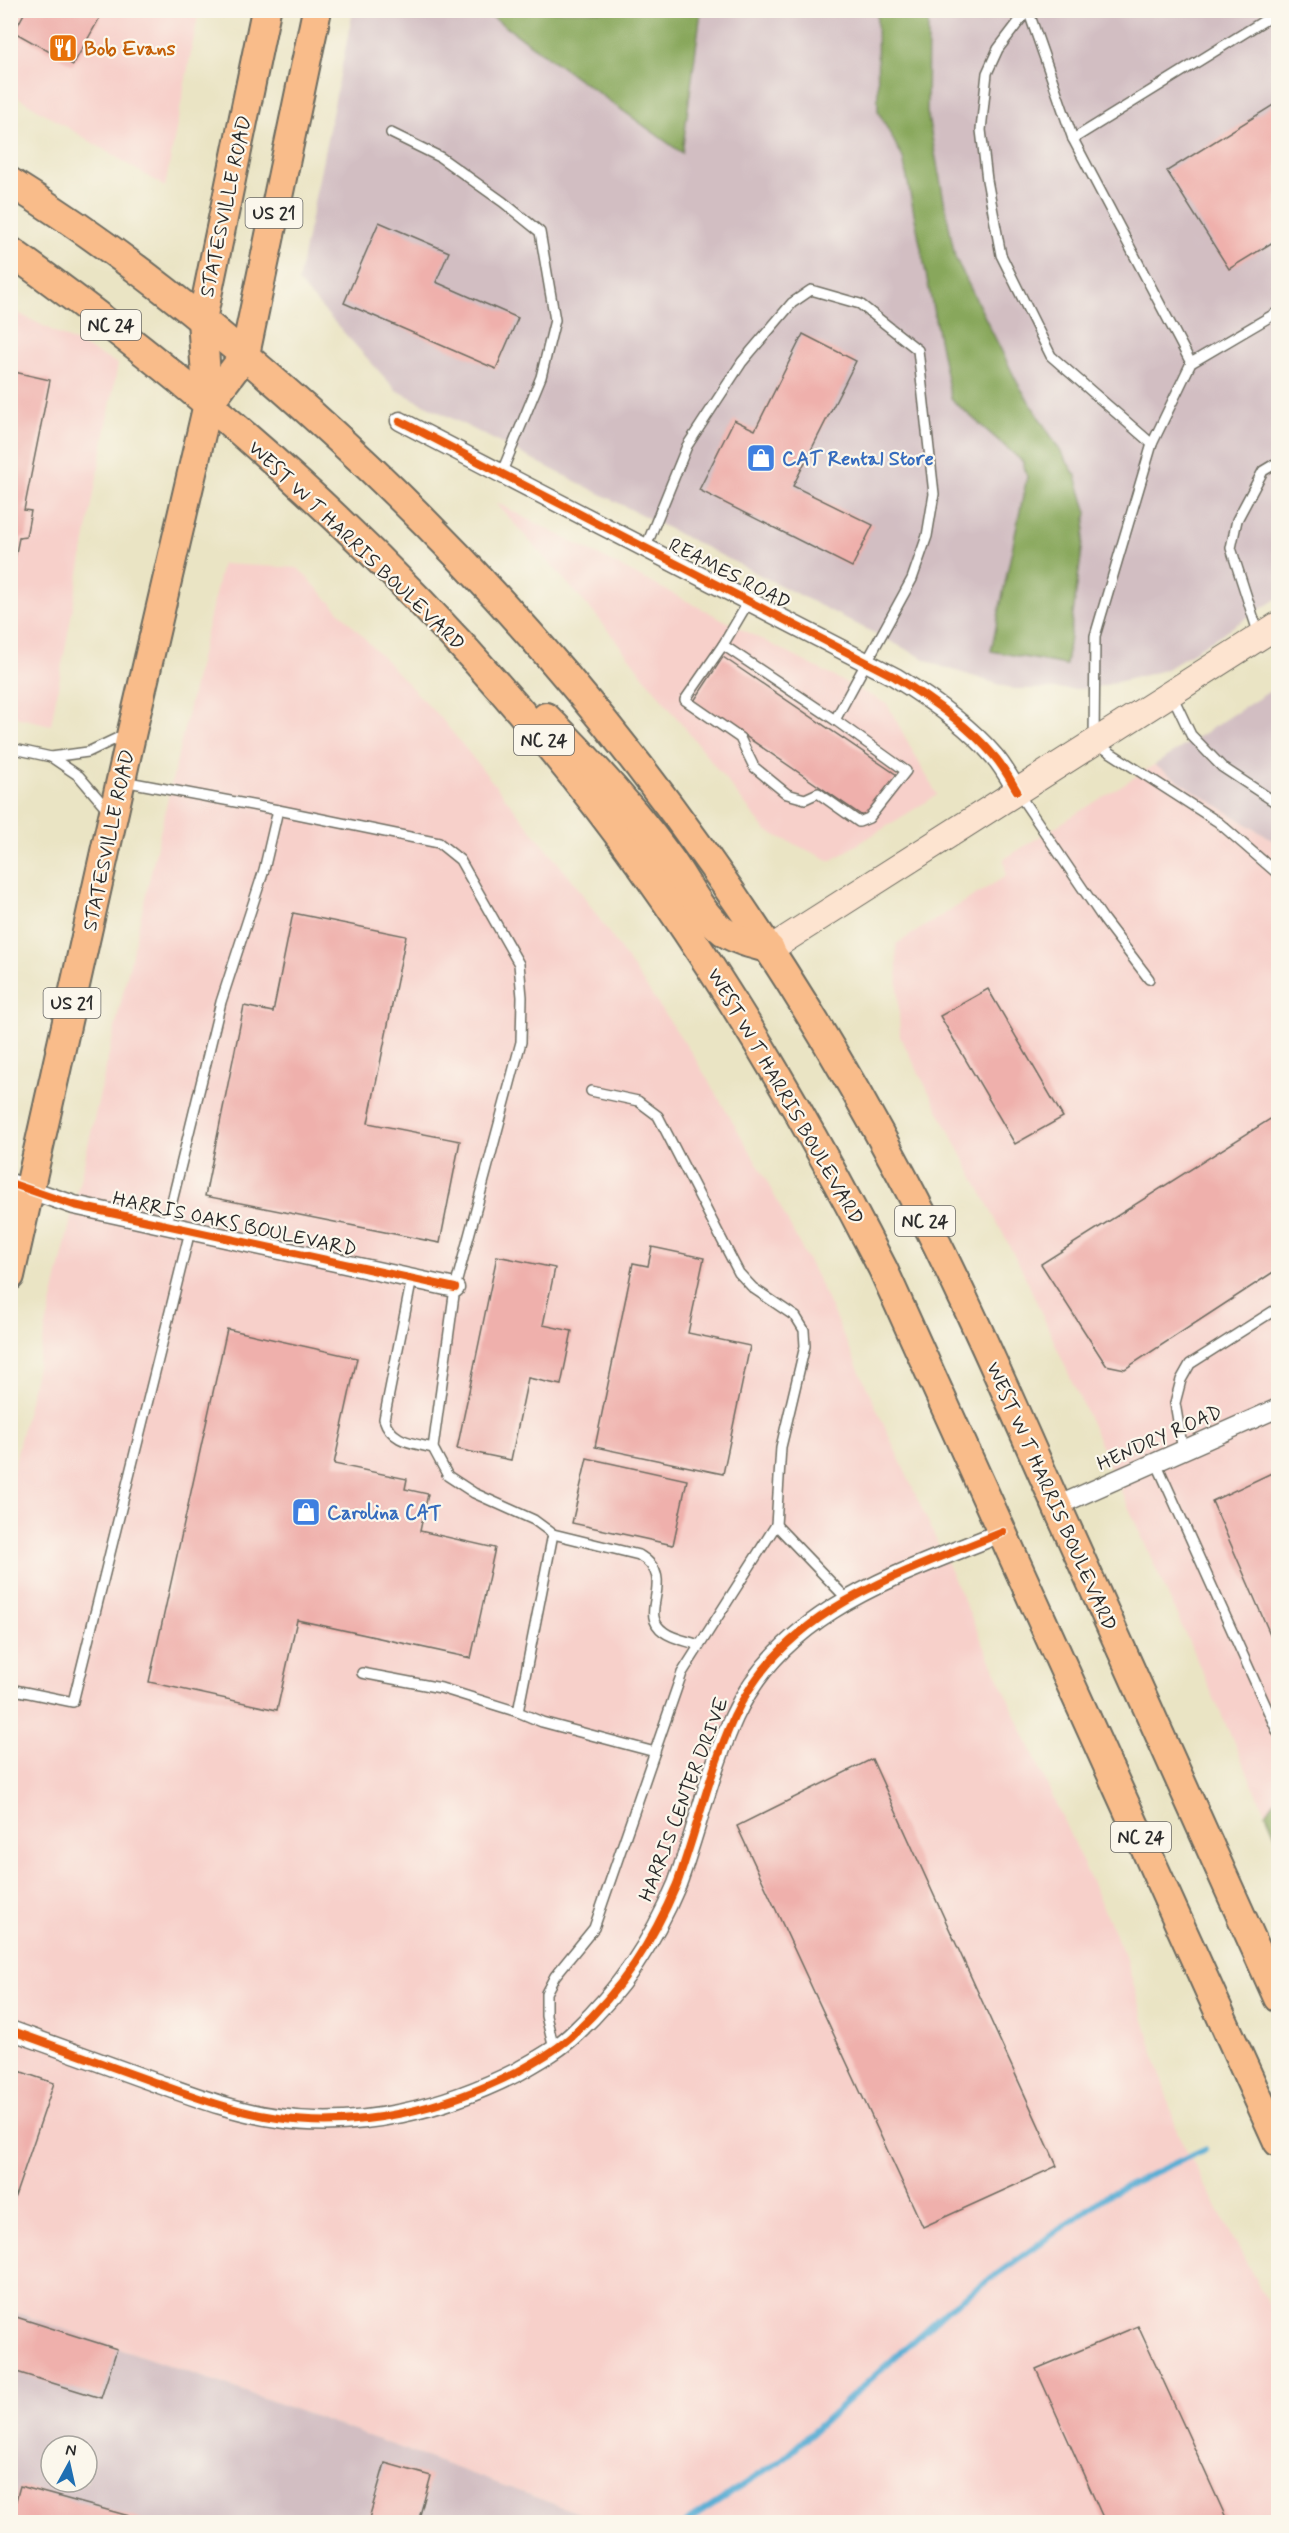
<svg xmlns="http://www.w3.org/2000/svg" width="1289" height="2533" viewBox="0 0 1289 2533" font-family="Mynerve,sans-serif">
<rect width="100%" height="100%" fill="#fbf7ec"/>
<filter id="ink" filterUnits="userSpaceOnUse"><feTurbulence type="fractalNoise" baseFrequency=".0167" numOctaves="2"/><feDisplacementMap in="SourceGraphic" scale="12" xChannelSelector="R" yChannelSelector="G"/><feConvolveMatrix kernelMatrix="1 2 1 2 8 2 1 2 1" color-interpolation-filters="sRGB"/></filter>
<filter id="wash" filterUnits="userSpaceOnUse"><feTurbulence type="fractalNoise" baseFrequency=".008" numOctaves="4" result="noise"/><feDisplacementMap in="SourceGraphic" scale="24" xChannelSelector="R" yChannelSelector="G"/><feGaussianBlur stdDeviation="1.35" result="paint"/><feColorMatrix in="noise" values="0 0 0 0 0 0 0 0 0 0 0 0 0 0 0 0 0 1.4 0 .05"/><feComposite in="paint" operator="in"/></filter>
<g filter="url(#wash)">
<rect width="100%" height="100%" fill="#eae4c4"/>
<g fill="#f7d0ca">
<polygon points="10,11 199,11 165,187 11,93"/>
<polygon points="10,309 118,364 51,725 11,716"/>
<polygon points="495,502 887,704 937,795 831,861 766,831 599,619"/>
<polygon points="222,564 298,568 444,722 576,885 693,1055 760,1168 820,1284 1125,1956 1178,2134 1278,2322 1278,2522 603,2522 269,2400 11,2311 11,1479"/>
<polygon points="1154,765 1278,844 1278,1841 1023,1272 900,1037 896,944 1006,876 1004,859"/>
</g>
<g fill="#d2bec2" fill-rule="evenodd">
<polygon points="353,11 1278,11 1278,598 1165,670 1090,689 1013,689 937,665 396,390 298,282"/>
<polygon points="1278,686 1278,844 1154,765"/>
<path d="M11,2311L269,2400L603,2522H11ZM51,2446H87V2482H51Z"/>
</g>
<g fill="#88a75b" stroke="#5a6943" stroke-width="1.5">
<polygon points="484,11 701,11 682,153"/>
<polygon points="877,11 932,11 928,22 927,112 955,257 1018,384 1076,476 1087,513 1066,665 991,651 1027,477 1023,462 951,399 903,158 878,111"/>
<polygon points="1278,1797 1278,1841 1266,1813"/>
</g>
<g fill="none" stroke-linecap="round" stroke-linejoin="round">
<polyline stroke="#58add4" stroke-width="6" points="686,2522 784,2458 948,2309 1109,2194 1205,2149"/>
</g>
<g id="blocks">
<g fill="#efb0ac">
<polygon points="26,10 104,10 73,65 14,32"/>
<polygon points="1278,102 1278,239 1229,269 1167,171"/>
<polygon points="379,222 449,252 436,282 518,318 496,369 344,303"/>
<polygon points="803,334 856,361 793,486 873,525 852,567 699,490 734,420 755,430"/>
<polygon points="10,371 50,380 24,510 31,511 26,537 19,538 14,563 10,563"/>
<polygon points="723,657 897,775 867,819 694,701"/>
<polygon points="293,913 406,936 368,1123 460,1141 440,1243 205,1196 244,1006 273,1012"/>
<polygon points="988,989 1063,1117 1015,1144 940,1016"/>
<polygon points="1278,1114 1278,1269 1125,1369 1106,1365 1041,1264"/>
<polygon points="652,1247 704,1258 688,1333 750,1346 723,1474 595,1447 633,1263 648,1266"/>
<polygon points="497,1256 555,1268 543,1325 572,1331 561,1385 528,1378 511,1460 457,1449"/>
<polygon points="227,1329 357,1358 334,1464 407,1479 405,1489 428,1494 420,1531 495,1548 471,1658 297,1620 277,1710 149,1682"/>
<polygon points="587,1458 687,1480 673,1545 572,1523"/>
<polygon points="1278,1470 1278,1649 1277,1650 1212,1501"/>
<polygon points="872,1759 1057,2166 923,2227 737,1826"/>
<polygon points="10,2068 54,2083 11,2208 10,2208"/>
<polygon points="10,2315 117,2349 101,2398 10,2370"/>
<polygon points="1138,2326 1192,2443 1228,2522 1105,2522 1036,2369"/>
<polygon points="385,2463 431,2476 418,2522 368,2522"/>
<polygon points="20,2486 151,2522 10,2522"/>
</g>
</g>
</g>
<g filter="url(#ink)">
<use href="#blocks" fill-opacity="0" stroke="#6e6c61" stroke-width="1.5"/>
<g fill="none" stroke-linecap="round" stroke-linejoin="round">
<g stroke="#6e6c61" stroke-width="12">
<g id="lane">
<polyline points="1028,10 1073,139"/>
<polyline points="1027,11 998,49 987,73 981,130 987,180 1001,255 1051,356 1152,444"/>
<polyline points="391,133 440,157 503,202 540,232 555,320 541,377 501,474"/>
<polyline points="1278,312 1191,363 1152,444 1095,636 1094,742 1218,822 1278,874"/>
<polyline points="1191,363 1073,139 1278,12"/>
<polyline points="645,549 687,446 742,362 792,303 811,290 860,304 918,350 934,494 927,536 912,579 835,720 906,771 869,818 859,822 818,793 805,799 787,794 754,767 740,738 685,700 723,645 835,720"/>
<polyline points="1259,635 1231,548 1237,520 1263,471 1278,462"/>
<polyline points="723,645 749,601"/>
<polyline points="1172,695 1191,735 1222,767 1278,804"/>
<polyline points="10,748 51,757 88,752 126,734"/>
<polyline points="51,757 79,776 108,810"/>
<polyline points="123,781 278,810 264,870 221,1002 166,1226"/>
<polyline points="1018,793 1104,920 1149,979"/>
<polyline points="278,810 439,843 460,860 519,964 522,997 521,1042 455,1288 433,1448 448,1476 474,1493 534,1520 553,1534 518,1712 441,1688 362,1673"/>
<polyline points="591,1091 638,1101 658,1116 739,1273 753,1288 796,1317 804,1330 805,1346 781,1447 776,1525"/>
<path d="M412,1278L384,1419C391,1442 413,1443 433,1448"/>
<polyline points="1183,1451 1175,1403 1181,1380 1190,1364 1278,1308"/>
<polyline points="1156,1462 1278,1733"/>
<path d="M553,1534L639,1555C680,1579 635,1612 664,1632C673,1639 688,1641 699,1645"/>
<polyline points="10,1689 73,1702 190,1231"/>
<polyline points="518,1712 542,1722 655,1752"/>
<polyline points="554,2049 546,2016 546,1993 555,1976 594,1928 682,1673 776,1525 848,1600"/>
</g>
</g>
<g stroke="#6e6c61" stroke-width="21">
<g id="street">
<path d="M400,421L895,677C929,698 967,724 994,756C1003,766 1010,779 1017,791"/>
<polyline points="10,1183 74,1205 455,1288"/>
<polyline points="1057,1506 1278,1408"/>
<path d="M10,2030C57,2047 104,2064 151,2081C193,2096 234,2112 278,2118C360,2130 445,2109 519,2071C538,2060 560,2048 575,2033C622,1989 652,1943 677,1884C697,1829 710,1770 734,1717C784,1608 901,1574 1003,1532"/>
</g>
</g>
<g stroke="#6e6c61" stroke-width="28">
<polyline id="secondary" points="770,949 1278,625"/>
</g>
<g stroke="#6e6c61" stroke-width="32">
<g id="primary">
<path d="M10,182C117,248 214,327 307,410C553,630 747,883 901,1174C960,1284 1009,1399 1060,1513C1133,1674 1205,1836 1278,1998"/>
<path d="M10,251C209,393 395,558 550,747C682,907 789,1085 883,1269L1278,2142"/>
<polyline points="208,404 245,355 317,10"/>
<path d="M546,717C590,761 632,807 669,858C686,881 700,913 723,931C737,941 753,944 770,949"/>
<polyline points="10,1276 132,731 208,404 202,320 266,10"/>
</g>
</g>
<use href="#lane" stroke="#fff" stroke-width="9"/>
<use href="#street" stroke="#fff" stroke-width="18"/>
<use href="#secondary" stroke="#fde4d0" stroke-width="26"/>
<use href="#primary" stroke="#f9bc8a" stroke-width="28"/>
<g stroke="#fbf7ec" stroke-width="11">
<g id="cycleway">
<path d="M400,421L895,677C929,698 967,724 994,756C1003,766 1010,779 1017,791"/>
<polyline points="10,1183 74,1205 455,1288"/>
<path d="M10,2030C57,2047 104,2064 151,2081C193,2096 234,2112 278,2118C360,2130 445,2109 519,2071C538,2060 560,2048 575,2033C622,1989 652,1943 677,1884C697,1829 710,1770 734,1717C784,1608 901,1574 1003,1532"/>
</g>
</g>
<use href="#cycleway" stroke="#e8590c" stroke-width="8"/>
</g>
</g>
<defs>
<g id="restaurant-square" transform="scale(1.5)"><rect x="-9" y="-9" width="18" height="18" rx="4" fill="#e8710a" stroke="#fbf7ec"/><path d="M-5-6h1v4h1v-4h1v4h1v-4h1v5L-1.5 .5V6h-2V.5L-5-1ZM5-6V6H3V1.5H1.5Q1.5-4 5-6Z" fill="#fff"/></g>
<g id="shop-square" transform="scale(1.5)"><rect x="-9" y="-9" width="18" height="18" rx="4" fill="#3f7fe0" stroke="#fbf7ec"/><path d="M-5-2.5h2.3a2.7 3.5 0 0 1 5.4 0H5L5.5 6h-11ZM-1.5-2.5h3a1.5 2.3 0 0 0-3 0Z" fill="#fff"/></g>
</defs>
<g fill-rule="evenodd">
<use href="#restaurant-square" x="63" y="48"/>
<use href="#shop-square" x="761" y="458"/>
<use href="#shop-square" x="306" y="1512"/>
</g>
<g text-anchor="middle" stroke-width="4.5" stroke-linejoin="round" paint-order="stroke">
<g fill="#fbf7ec" stroke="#696865" stroke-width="1.5">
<rect x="245.5" y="198" width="57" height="30" rx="4.5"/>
<rect x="81" y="310" width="60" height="30" rx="4.5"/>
<rect x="514" y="725" width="60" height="30" rx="4.5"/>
<rect x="43.5" y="988" width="57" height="30" rx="4.5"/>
<rect x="895" y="1206" width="60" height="30" rx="4.5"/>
<rect x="1111" y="1822" width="60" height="30" rx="4.5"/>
</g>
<g font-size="18" font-weight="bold" fill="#2b2b2b">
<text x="274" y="219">US 21</text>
<text x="111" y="331">NC 24</text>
<text x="544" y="746">NC 24</text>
<text x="72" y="1009">US 21</text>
<text x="925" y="1227">NC 24</text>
<text x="1141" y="1843">NC 24</text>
</g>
<g font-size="20" font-weight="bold" fill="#c56008" stroke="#fbf7ec" text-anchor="start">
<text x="84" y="55">Bob Evans</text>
</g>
<g font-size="20" fill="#2b2b2b" stroke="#fbf7ec">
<text transform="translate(225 206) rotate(-78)" y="7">STATESVILLE ROAD</text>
<text transform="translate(357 545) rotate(44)" y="7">WEST W T HARRIS BOULEVARD</text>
<text transform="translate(730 573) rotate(27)" y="7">REAMES ROAD</text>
<text transform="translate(108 840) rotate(-78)" y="7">STATESVILLE ROAD</text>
<text transform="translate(786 1096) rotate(60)" y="7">WEST W T HARRIS BOULEVARD</text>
<text transform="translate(235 1223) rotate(12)" y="7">HARRIS OAKS BOULEVARD</text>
<text transform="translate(1159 1437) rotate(-24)" y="7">HENDRY ROAD</text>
<text transform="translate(1052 1496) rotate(66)" y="7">WEST W T HARRIS BOULEVARD</text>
<text transform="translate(683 1799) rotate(-69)" y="7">HARRIS CENTER DRIVE</text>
</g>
<g font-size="20" font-weight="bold" fill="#366cbe" stroke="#fbf7ec" text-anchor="start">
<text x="782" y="465">CAT Rental Store</text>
<text x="327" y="1519">Carolina CAT</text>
</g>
</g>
<rect width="1289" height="2533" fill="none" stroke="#fbf7ec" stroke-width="36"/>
<g transform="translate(69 2464) rotate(8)"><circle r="28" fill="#fbf7ec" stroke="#a8a59f" stroke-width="1.5"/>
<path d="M0-4.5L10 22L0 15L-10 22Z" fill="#1f6fb2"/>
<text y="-9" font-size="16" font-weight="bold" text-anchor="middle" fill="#2b2b2b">N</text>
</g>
</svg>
